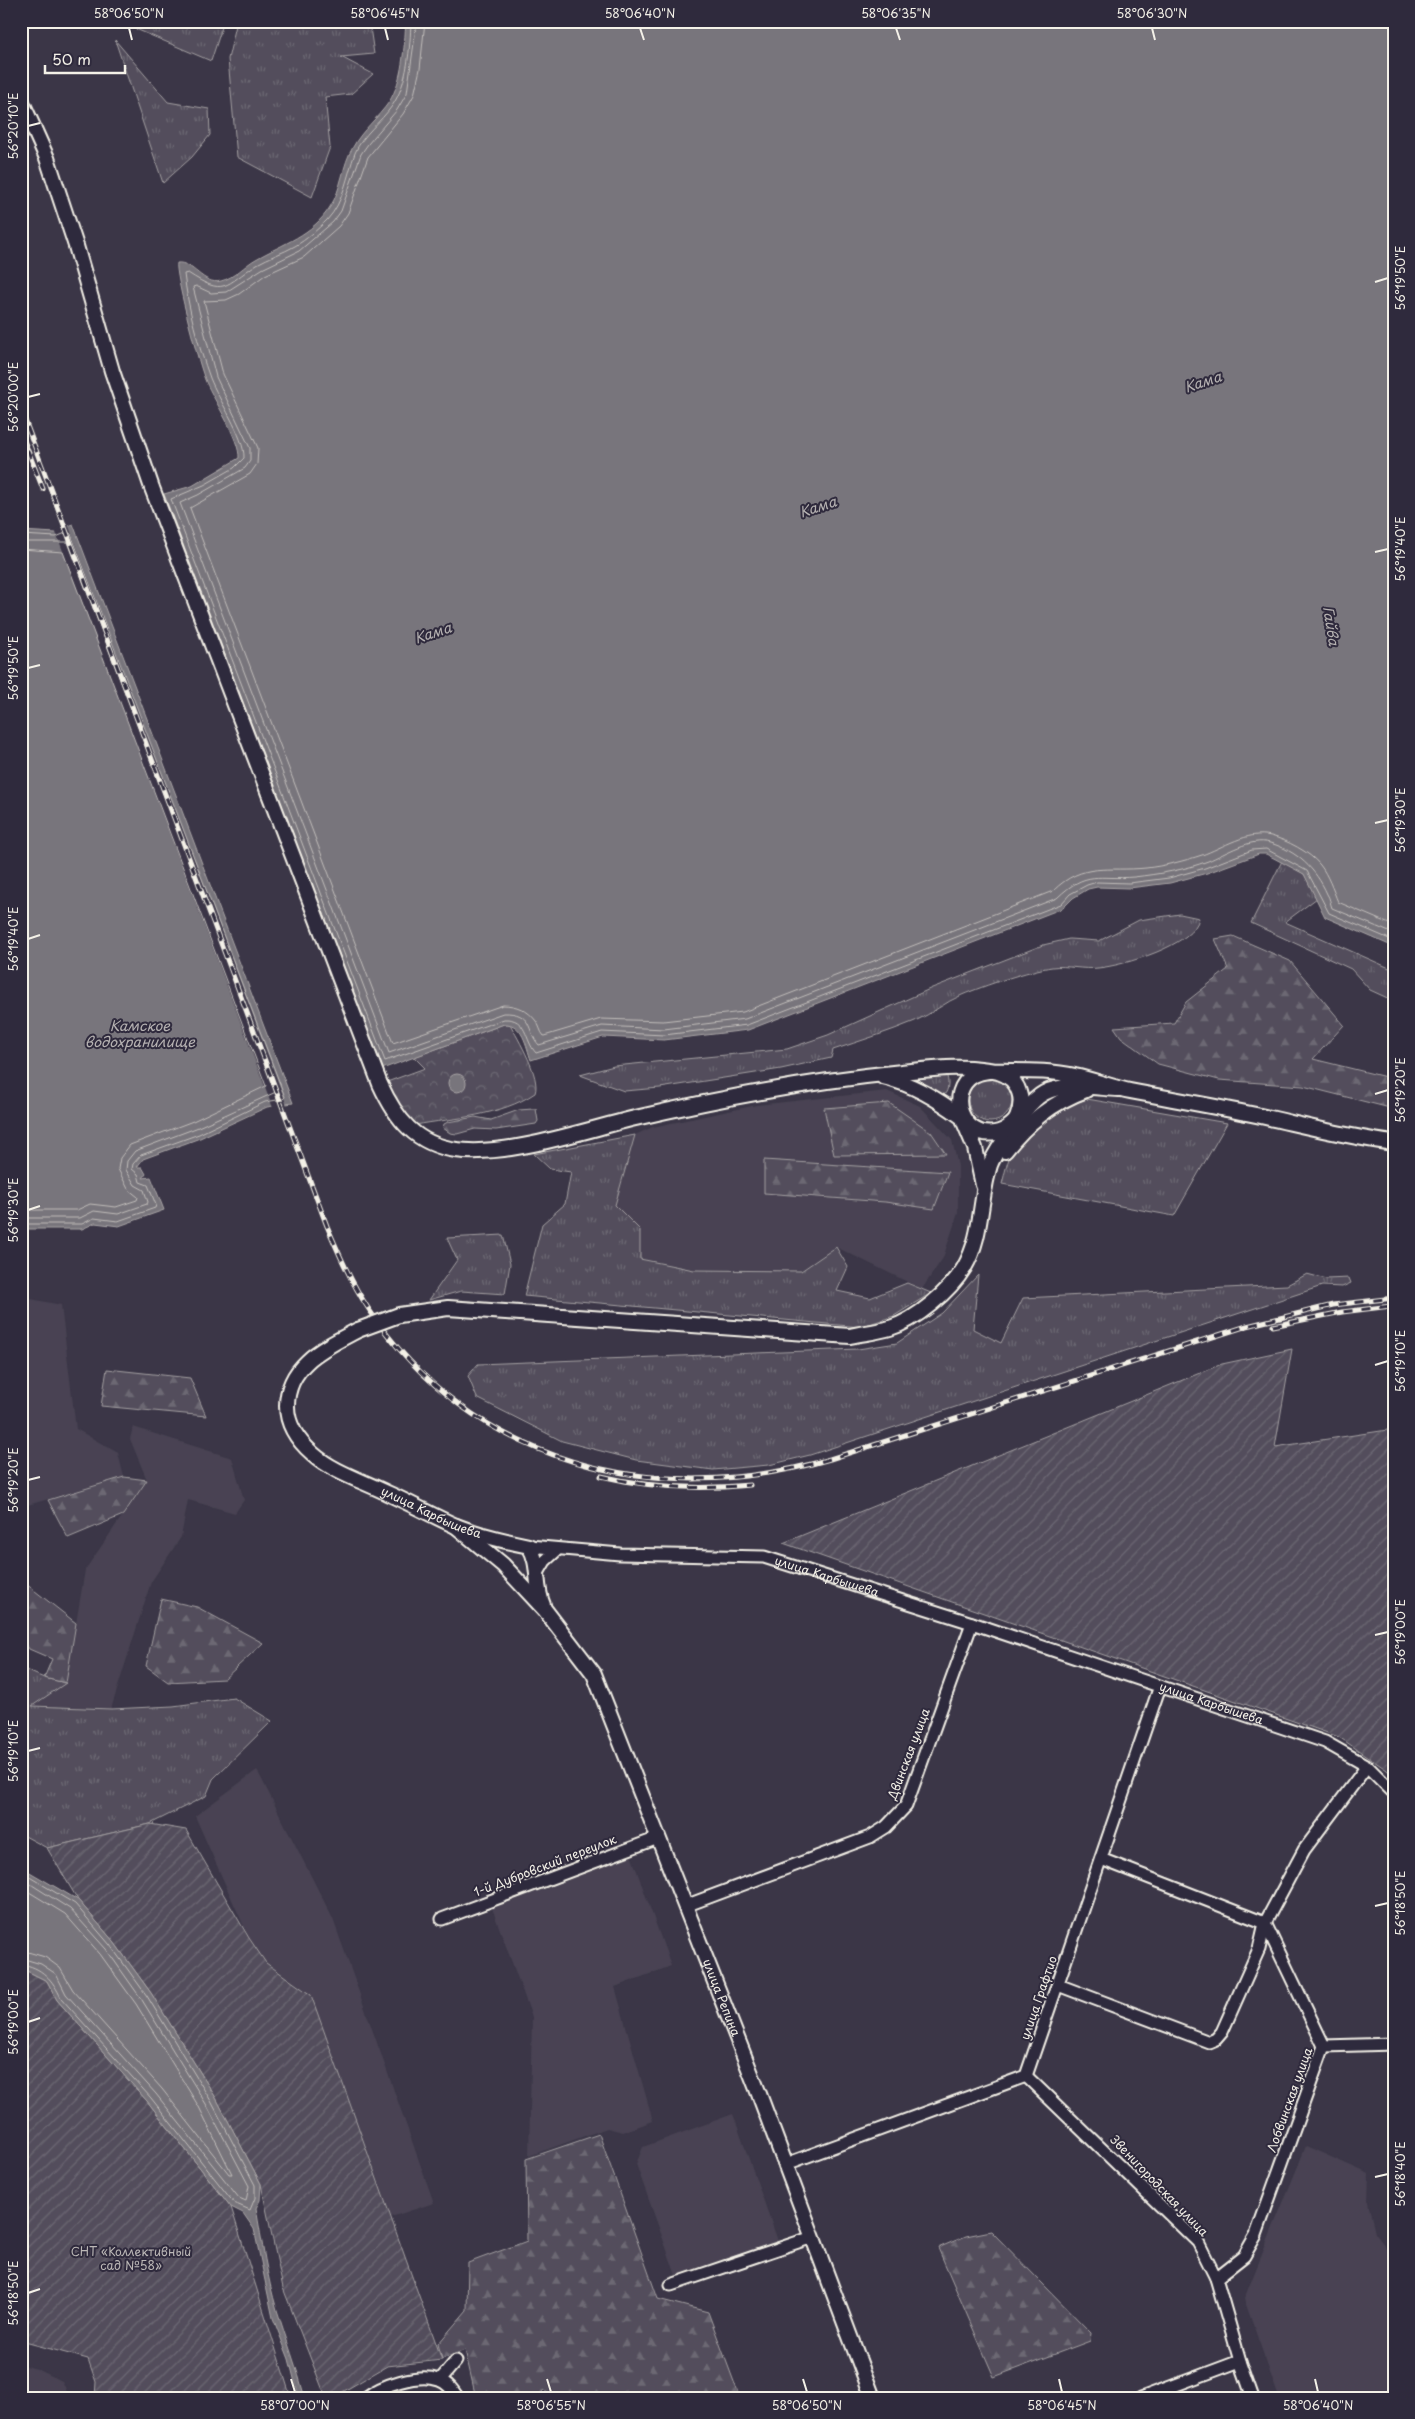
<svg xmlns="http://www.w3.org/2000/svg" width="1415" height="2419" viewBox="0 0 1415 2419" font-family="'Playpen Sans',sans-serif">
<defs>
<pattern id="grass-tufts" width="24" height="20" patternUnits="userSpaceOnUse" patternTransform="scale(1.25)"><rect width="24" height="20" fill="#534e5c"/><path d="M3 7l-1-3M5 7V3M7 7l1-3M15 17l-1-3M17 17v-4M19 17l1-3" fill="none" stroke="#6c6873"/></pattern>
<pattern id="forest-firs" width="22" height="20" patternUnits="userSpaceOnUse" patternTransform="scale(1.25)"><rect width="22" height="20" fill="#534e5c"/><path d="M5 1l3.5 6h-7zM16 11l3.5 6h-7z" fill="#6c6873"/></pattern>
<pattern id="park-crowns" width="20" height="18" patternUnits="userSpaceOnUse" patternTransform="scale(1.25)"><rect width="20" height="18" fill="#534e5c"/><path d="M2 6a3 3 0 1 1 6 0M12 15a3 3 0 1 1 6 0" fill="none" stroke="#6c6873"/></pattern>
<pattern id="garden-furrows" width="10" height="10" patternUnits="userSpaceOnUse" patternTransform="scale(1.25)"><rect width="10" height="10" fill="#534e5c"/><path d="M-1 1l2-2M0 10L10 0M9 11l2-2" fill="none" stroke="#6c6873"/></pattern>
</defs>
<rect width="100%" height="100%" fill="#3b3647"/>
<filter id="ink" filterUnits="userSpaceOnUse"><feTurbulence type="fractalNoise" baseFrequency=".02" numOctaves="2"/><feDisplacementMap in="SourceGraphic" scale="10" xChannelSelector="R" yChannelSelector="G"/><feConvolveMatrix kernelMatrix="1 2 1 2 8 2 1 2 1" color-interpolation-filters="sRGB"/></filter>
<g filter="url(#ink)">
<g fill="#484352">
<polygon points="887,1091 920,1106 952,1140 958,1166 958,1213 943,1258 922,1289 836,1247 801,1271 694,1270 640,1259 640,1230 615,1205 635,1135 653,1127 757,1105"/>
<polygon points="21,1297 61,1305 76,1429 118,1453 124,1477 21,1507"/>
<polygon points="133,1427 232,1458 244,1500 235,1513 188,1500 181,1537 151,1582 111,1709 31,1706 66,1683 85,1570 147,1480 130,1439"/>
<polygon points="257,1770 333,1919 434,2203 391,2217 311,1995 266,1963 249,1938 195,1816"/>
<polygon points="630,1852 671,1966 615,1987 653,2121 623,2132 607,2128 529,2156 532,2017 492,1908 558,1884 579,1870"/>
<polygon points="733,2114 778,2241 677,2278 636,2164 643,2147"/>
<polygon points="1306,2146 1369,2174 1368,2202 1375,2233 1394,2258 1394,2398 1279,2398 1244,2299"/>
<polygon points="21,2365 37,2369 62,2381 70,2398 21,2398"/>
</g>
<g fill="url(#grass-tufts)" stroke="#a4a0a2">
<polygon points="117,21 224,21 211,61"/>
<polygon points="237,21 369,21 374,54 341,57 373,74 351,94 325,97 330,147 312,197 237,157 228,59"/>
<polygon points="115,40 168,102 209,109 210,135 192,157 163,183"/>
<polygon points="1282,861 1304,874 1317,898 1285,922 1394,970 1394,1001 1370,990 1351,969 1251,923"/>
<path d="M1180,914L1199,918C1195,945 1122,966 1098,968C1083,970 1067,965 1052,967C1030,970 983,986 962,995C945,1002 932,1014 915,1021C889,1032 860,1041 833,1050L831,1058L781,1069L660,1088L624,1091L580,1075L614,1066L787,1049L828,1035L932,988L1043,945L1069,939L1099,941L1139,920Z"/>
<path d="M942,1073L946,1074C949,1081 949,1090 944,1095L938,1096L910,1079Z"/>
<circle cx="990" cy="1100" r="22"/>
<path d="M1087,1099L1227,1123L1174,1216L1002,1184C1005,1173 1007,1160 1013,1151C1029,1121 1057,1109 1087,1099Z"/>
<polygon points="635,1135 615,1205 640,1230 640,1259 694,1270 801,1271 836,1247 848,1267 837,1291 870,1298 907,1283 931,1293 894,1316 860,1327 524,1296 542,1224 565,1204 571,1172 550,1169 534,1154"/>
<polygon points="503,1235 510,1264 505,1294 461,1291 429,1300 457,1260 447,1238"/>
<polygon points="1307,1274 1326,1279 1349,1278 1351,1283 1342,1287 1322,1286 810,1455 769,1465 713,1470 636,1460 562,1441 477,1398 468,1376 478,1364 858,1349 897,1343 942,1313 978,1275 973,1329 1001,1343 1023,1298 1287,1285"/>
<polygon points="21,1668 44,1678 66,1683 32,1706 111,1709 173,1706 234,1698 272,1721 213,1779 206,1796 150,1824 47,1848 21,1834"/>
</g>
<g fill="url(#forest-firs)" stroke="#a4a0a2">
<polygon points="1233,936 1290,961 1344,1025 1313,1059 1394,1079 1394,1109 1303,1086 1219,1080 1158,1064 1121,1037 1114,1027 1174,1023 1186,1002 1228,969 1215,939"/>
<polygon points="889,1103 931,1132 946,1154 834,1155 824,1108"/>
<polygon points="533,1109 536,1109 538,1121 536,1124 496,1130 475,1129 457,1134 450,1133 443,1128 444,1124 448,1122 475,1117 491,1120 519,1110"/>
<polygon points="764,1160 948,1172 934,1209 885,1202 764,1193"/>
<polygon points="107,1369 190,1378 206,1416 101,1406"/>
<polygon points="124,1477 147,1480 123,1515 68,1538 48,1500"/>
<polygon points="21,1580 76,1623 66,1683 44,1678 52,1659 29,1649 21,1636"/>
<polygon points="161,1599 197,1607 263,1643 224,1679 168,1682 146,1666"/>
<polygon points="599,2134 658,2299 708,2312 740,2398 554,2398 544,2390 536,2398 476,2398 465,2350 442,2359 438,2344 467,2310 468,2263 527,2241 526,2159"/>
<polygon points="991,2231 1091,2333 1090,2341 994,2377 938,2248 966,2236"/>
</g>
<path fill="url(#park-crowns)" stroke="#a4a0a2" d="M504,1024H510C518,1039 541,1077 535,1093C501,1116 454,1118 415,1125C401,1117 393,1097 387,1082L425,1068L414,1057Z"/>
<g fill="url(#garden-furrows)" stroke="#a4a0a2">
<polygon points="1292,1349 1275,1447 1394,1429 1394,1778 1387,1770 1339,1737 783,1543 1222,1364"/>
<polygon points="150,1824 186,1830 249,1938 266,1963 311,1995 442,2360 387,2366 332,2398 326,2398 283,2288 261,2184 216,2098 151,1993 114,1942 78,1900 47,1848"/>
<polygon points="21,1968 47,1981 57,2000 147,2101 231,2207 291,2398 95,2398 96,2382 88,2359 21,2341"/>
</g>
<g fill="#78747b" stroke="#aaa6a7">
<path d="M406,21H1394V947L1325,917L1304,874L1266,854H1259L1207,873L1170,883L1129,888L1097,887L1088,889L1073,898L1063,908L748,1030L664,1040L603,1037L531,1060C526,1046 523,1023 504,1024L382,1069L164,494L192,486L239,458C240,440 214,400 206,382C200,369 174,272 177,263C193,261 203,286 221,281C234,278 245,265 256,259C282,244 313,235 330,207C342,189 342,165 353,147C362,130 378,118 389,102C403,80 404,48 406,21Z"/>
<polygon points="73,524 293,1103 267,1107 200,1138 143,1159 137,1167 142,1167 146,1174 143,1178 151,1177 164,1210 119,1226 95,1223 82,1229 21,1229 21,531 56,533"/>
<circle cx="457" cy="1083" r="9"/>
<path d="M21,1867L78,1900L114,1942L151,1993L216,2098L261,2184L260,2200L256,2208C262,2242 267,2277 277,2310C286,2339 297,2368 305,2398H299L289,2359L273,2318L254,2229L243,2213L231,2207L147,2101L57,2000L47,1981L21,1968Z"/>
</g>
<polygon fill="#3b3647" points="68,524 287,1106 284,1107 273,1108 55,530"/>
<g fill="none" stroke-linecap="round" stroke-linejoin="round">
<g stroke="#c2bfbc" stroke-width="1">
<path d="M411,21C410,48 408,83 392,106C381,122 362,135 355,153C347,175 344,202 327,220C318,229 306,240 295,246C283,253 269,257 257,264C224,286 225,297 188,273L184,274C188,308 198,345 210,378C218,399 245,437 244,458L234,468L204,485L171,499L385,1061L504,1019C528,1018 524,1040 536,1053L602,1032L664,1035L747,1025L1061,904L1070,894L1087,885L1097,882L1129,883L1169,878L1205,868L1252,850L1266,849L1307,871L1329,913L1394,941"/>
<path d="M417,21L407,93L397,110L368,144L361,154L341,211L333,222L299,251L262,269L226,292L211,293L196,286L193,287L216,377L250,448V461L245,468L198,495L180,503L389,1053L503,1013C534,1012 526,1031 539,1045L602,1026L664,1029L745,1019L1057,898C1087,869 1098,880 1134,877C1159,874 1185,870 1208,861C1225,854 1251,837 1270,843C1297,851 1316,869 1327,894C1330,898 1330,903 1332,908L1394,934"/>
<path d="M425,21L420,69L414,95L403,114L368,157L348,213L339,226L304,257L265,275L239,294L226,300L204,301L223,374L258,448L257,464L250,474L190,508L393,1043L503,1005C516,1005 528,1010 536,1021C540,1026 540,1032 544,1036L601,1019L663,1021L743,1012L1053,891C1083,861 1108,872 1146,868C1164,866 1184,861 1202,855C1222,848 1248,830 1271,836C1286,840 1310,852 1320,865C1328,875 1333,890 1338,902L1394,926"/>
<polyline points="21,535 56,537 68,532 71,534 285,1097 283,1099 265,1102 199,1134 141,1155 133,1164 132,1169 138,1174 140,1182 148,1185 156,1205 155,1208 118,1221 94,1218 82,1224 21,1224"/>
<polyline points="21,542 68,542 276,1092 196,1128 135,1151 127,1161 126,1170 135,1185 144,1190 148,1202 147,1204 118,1214 94,1211 80,1218 21,1218"/>
<polyline points="21,549 63,552 266,1086 193,1121 130,1145 120,1158 118,1169 128,1189 138,1197 137,1200 116,1207 90,1204 77,1210 21,1210"/>
<path d="M21,1872L75,1904L110,1945L147,1996L211,2101L255,2185V2198L250,2210L234,2203L151,2098L61,1998C53,1980 42,1967 21,1964"/>
<polyline points="21,1878 70,1909 106,1949 142,2000 206,2104 249,2186 246,2201 239,2198 156,2094 66,1994 56,1974 41,1964 21,1958"/>
<polyline points="21,1887 65,1914 100,1954 136,2004 199,2107 232,2174 229,2174 162,2089 73,1990 60,1968 45,1957 21,1950"/>
</g>
<g stroke="#f4f1e8" stroke-width="15">
<g id="minor">
<path id="s1" d="M529,1546L620,1554L764,1557L972,1623L1325,1742L1367,1766L1394,1793"/>
<polyline points="538,1573 545,1561 557,1550"/>
<polyline points="685,1906 870,1837 886,1827 906,1806 972,1623"/>
<polyline points="442,1919 658,1838"/>
<polyline points="1058,1985 1209,2042 1216,2039 1222,2032 1259,1949 1265,1923 1101,1859"/>
<polyline points="1324,2046 1394,2044"/>
<polyline points="1026,2076 1198,2242 1216,2278 1240,2361 1253,2398"/>
<polyline points="786,2164 1026,2076 1160,1686"/>
<polyline points="1216,2278 1244,2256 1256,2235 1324,2046 1265,1923 1304,1850 1367,1766"/>
<polyline points="671,2285 813,2237"/>
<polyline points="440,2380 456,2361"/>
<path d="M365,2398C382,2385 417,2373 439,2380C448,2383 453,2390 458,2398"/>
<polyline points="1141,2398 1240,2361"/>
</g>
</g>
<g stroke="#f4f1e8" stroke-width="18">
<g id="major">
<path d="M21,100L47,158L76,246L112,371L152,488L380,1084C396,1119 415,1144 456,1150C506,1157 582,1131 631,1119C720,1098 811,1081 902,1072C932,1069 968,1064 998,1072C1008,1075 1016,1082 1019,1092C1028,1117 998,1143 990,1165C979,1200 983,1236 964,1268C950,1291 916,1320 890,1328C877,1332 863,1333 850,1336L448,1308L399,1315"/>
<path d="M883,1077C913,1084 937,1099 962,1117"/>
<path d="M1119,1089C1096,1088 1065,1082 1044,1093C1025,1103 1017,1129 995,1133C962,1139 945,1092 974,1075C985,1069 999,1071 1011,1071C1033,1071 1054,1071 1075,1076C1094,1080 1111,1087 1130,1091C1172,1099 1214,1106 1256,1115C1302,1125 1347,1137 1394,1143"/>
<polyline points="964,1122 975,1148 983,1185"/>
<path d="M1005,1151C1027,1123 1051,1103 1086,1090"/>
<path id="s2" d="M358,1330C326,1347 287,1364 287,1406C287,1426 298,1441 313,1454C333,1472 363,1481 387,1493C410,1503 433,1516 456,1526C479,1535 505,1541 529,1546C541,1565 534,1585 543,1605"/>
<path id="s3" d="M456,1526L503,1565L545,1610L594,1674L759,2094L873,2398"/>
</g>
</g>
<use href="#minor" stroke="#2f2a3d" stroke-width="11"/>
<use href="#major" stroke="#2f2a3d" stroke-width="14"/>
<g stroke="#f4f1e8" stroke-width="5">
<g id="rail">
<path d="M21,410L327,1226C339,1254 351,1282 368,1308C471,1464 655,1510 830,1459L1247,1326L1333,1305L1394,1298"/>
<polyline points="21,433 43,489"/>
<polyline points="1273,1326 1342,1312 1391,1306"/>
<path d="M601,1476C650,1488 699,1490 750,1485"/>
</g>
</g>
<use href="#rail" stroke="#2f2a3d" stroke-width="3" stroke-dasharray="9" stroke-linecap="butt"/>
<g stroke="#f4f1e8" stroke-width="18" stroke-linecap="butt">
<polyline id="major-bridge" points="358,1330 399,1315"/>
</g>
<use href="#major-bridge" stroke="#2f2a3d" stroke-width="14"/>
</g>
</g>
<path fill="none" stroke="#f4f1e8" stroke-width="2" d="M129,28L132,40M385,28L388,40M640,28L644,40M896,28L900,40M1152,28L1155,40M28,126L40,123M1375,282L1388,278M28,397L40,394M1375,552L1388,549M28,668L40,665M1375,823L1388,820M28,939L40,935M1375,1094L1388,1090M28,1210L40,1206M1375,1365L1388,1361M28,1480L40,1477M1375,1635L1388,1632M28,1751L40,1748M1375,1906L1388,1903M28,2022L40,2018M1375,2177L1388,2174M28,2293L40,2289M291,2379L295,2392M547,2379L551,2392M803,2379L807,2392M1059,2379L1062,2392M1315,2379L1318,2392"/>
<g text-anchor="middle" stroke-width="4" stroke-linejoin="round" paint-order="stroke">
<g font-size="12" fill="#f4f1e8" stroke="#2f2a3d">
<text dy="4" stroke="none"><textPath href="#s2" startOffset="299">улица Карбышева</textPath></text>
<text dy="4" stroke="none"><textPath href="#s1" startOffset="301">улица Карбышева</textPath></text>
<text dy="4" stroke="none"><textPath href="#s1" startOffset="706">улица Карбышева</textPath></text>
<text transform="translate(909 1754) rotate(-69)" y="4">Двинская улица</text>
<text transform="translate(545 1866) rotate(-21)" y="4">1-й Дубровский переулок</text>
<text dy="4" stroke="none"><textPath href="#s3" startOffset="551">улица Репина</textPath></text>
<text transform="translate(1039 1998) rotate(-71)" y="4">улица Графтио</text>
<text transform="translate(1290 2100) rotate(-70)" y="4">Лобвинская улица</text>
<text transform="translate(1159 2186) rotate(46)" y="4">Звенигородская улица</text>
</g>
<g font-size="12" fill="#bcb8b7" stroke="#2f2a3d">
<text x="131" y="2256">СНТ «Коллективный<tspan x="131" dy="14">сад №58»</tspan></text>
</g>
<g font-size="14" font-style="italic" fill="#b6b2b2" stroke="#2f2a3d">
<text transform="translate(1203 382) rotate(-18)" y="5">Кама</text>
<text transform="translate(818 507) rotate(-18)" y="5">Кама</text>
<text transform="translate(1331 626) rotate(81)" y="5">Гайва</text>
<text transform="translate(433 633) rotate(-18)" y="5">Кама</text>
<text x="140" y="1031">Камское<tspan x="140" dy="16">водохранилище</tspan></text>
</g>
</g>
<rect width="1415" height="2419" fill="none" stroke="#2f2a3d" stroke-width="55"/>
<path d="M45 65v8h80v-8" fill="none" stroke="#f4f1e8" stroke-width="2.5"/>
<text x="52" y="65" font-size="15" fill="#f4f1e8" stroke="#2f2a3d" stroke-width="4" paint-order="stroke">50 m</text>
<rect x="28" y="28" width="1360" height="2364" fill="none" stroke="#f4f1e8" stroke-width="2"/>
<g font-size="12" text-anchor="middle" fill="#f4f1e8">
<text x="129" y="18">58°06'50"N</text>
<text x="385" y="18">58°06'45"N</text>
<text x="640" y="18">58°06'40"N</text>
<text x="896" y="18">58°06'35"N</text>
<text x="1152" y="18">58°06'30"N</text>
<text transform="translate(14 126) rotate(-90)" y="4">56°20'10"E</text>
<text transform="translate(1401 278) rotate(-90)" y="4">56°19'50"E</text>
<text transform="translate(14 397) rotate(-90)" y="4">56°20'00"E</text>
<text transform="translate(1401 549) rotate(-90)" y="4">56°19'40"E</text>
<text transform="translate(14 668) rotate(-90)" y="4">56°19'50"E</text>
<text transform="translate(1401 820) rotate(-90)" y="4">56°19'30"E</text>
<text transform="translate(14 939) rotate(-90)" y="4">56°19'40"E</text>
<text transform="translate(1401 1090) rotate(-90)" y="4">56°19'20"E</text>
<text transform="translate(14 1210) rotate(-90)" y="4">56°19'30"E</text>
<text transform="translate(1401 1361) rotate(-90)" y="4">56°19'10"E</text>
<text transform="translate(14 1480) rotate(-90)" y="4">56°19'20"E</text>
<text transform="translate(1401 1632) rotate(-90)" y="4">56°19'00"E</text>
<text transform="translate(14 1751) rotate(-90)" y="4">56°19'10"E</text>
<text transform="translate(1401 1903) rotate(-90)" y="4">56°18'50"E</text>
<text transform="translate(14 2022) rotate(-90)" y="4">56°19'00"E</text>
<text transform="translate(1401 2174) rotate(-90)" y="4">56°18'40"E</text>
<text transform="translate(14 2293) rotate(-90)" y="4">56°18'50"E</text>
<text x="295" y="2410">58°07'00"N</text>
<text x="551" y="2410">58°06'55"N</text>
<text x="807" y="2410">58°06'50"N</text>
<text x="1062" y="2410">58°06'45"N</text>
<text x="1318" y="2410">58°06'40"N</text>
</g>
</svg>
